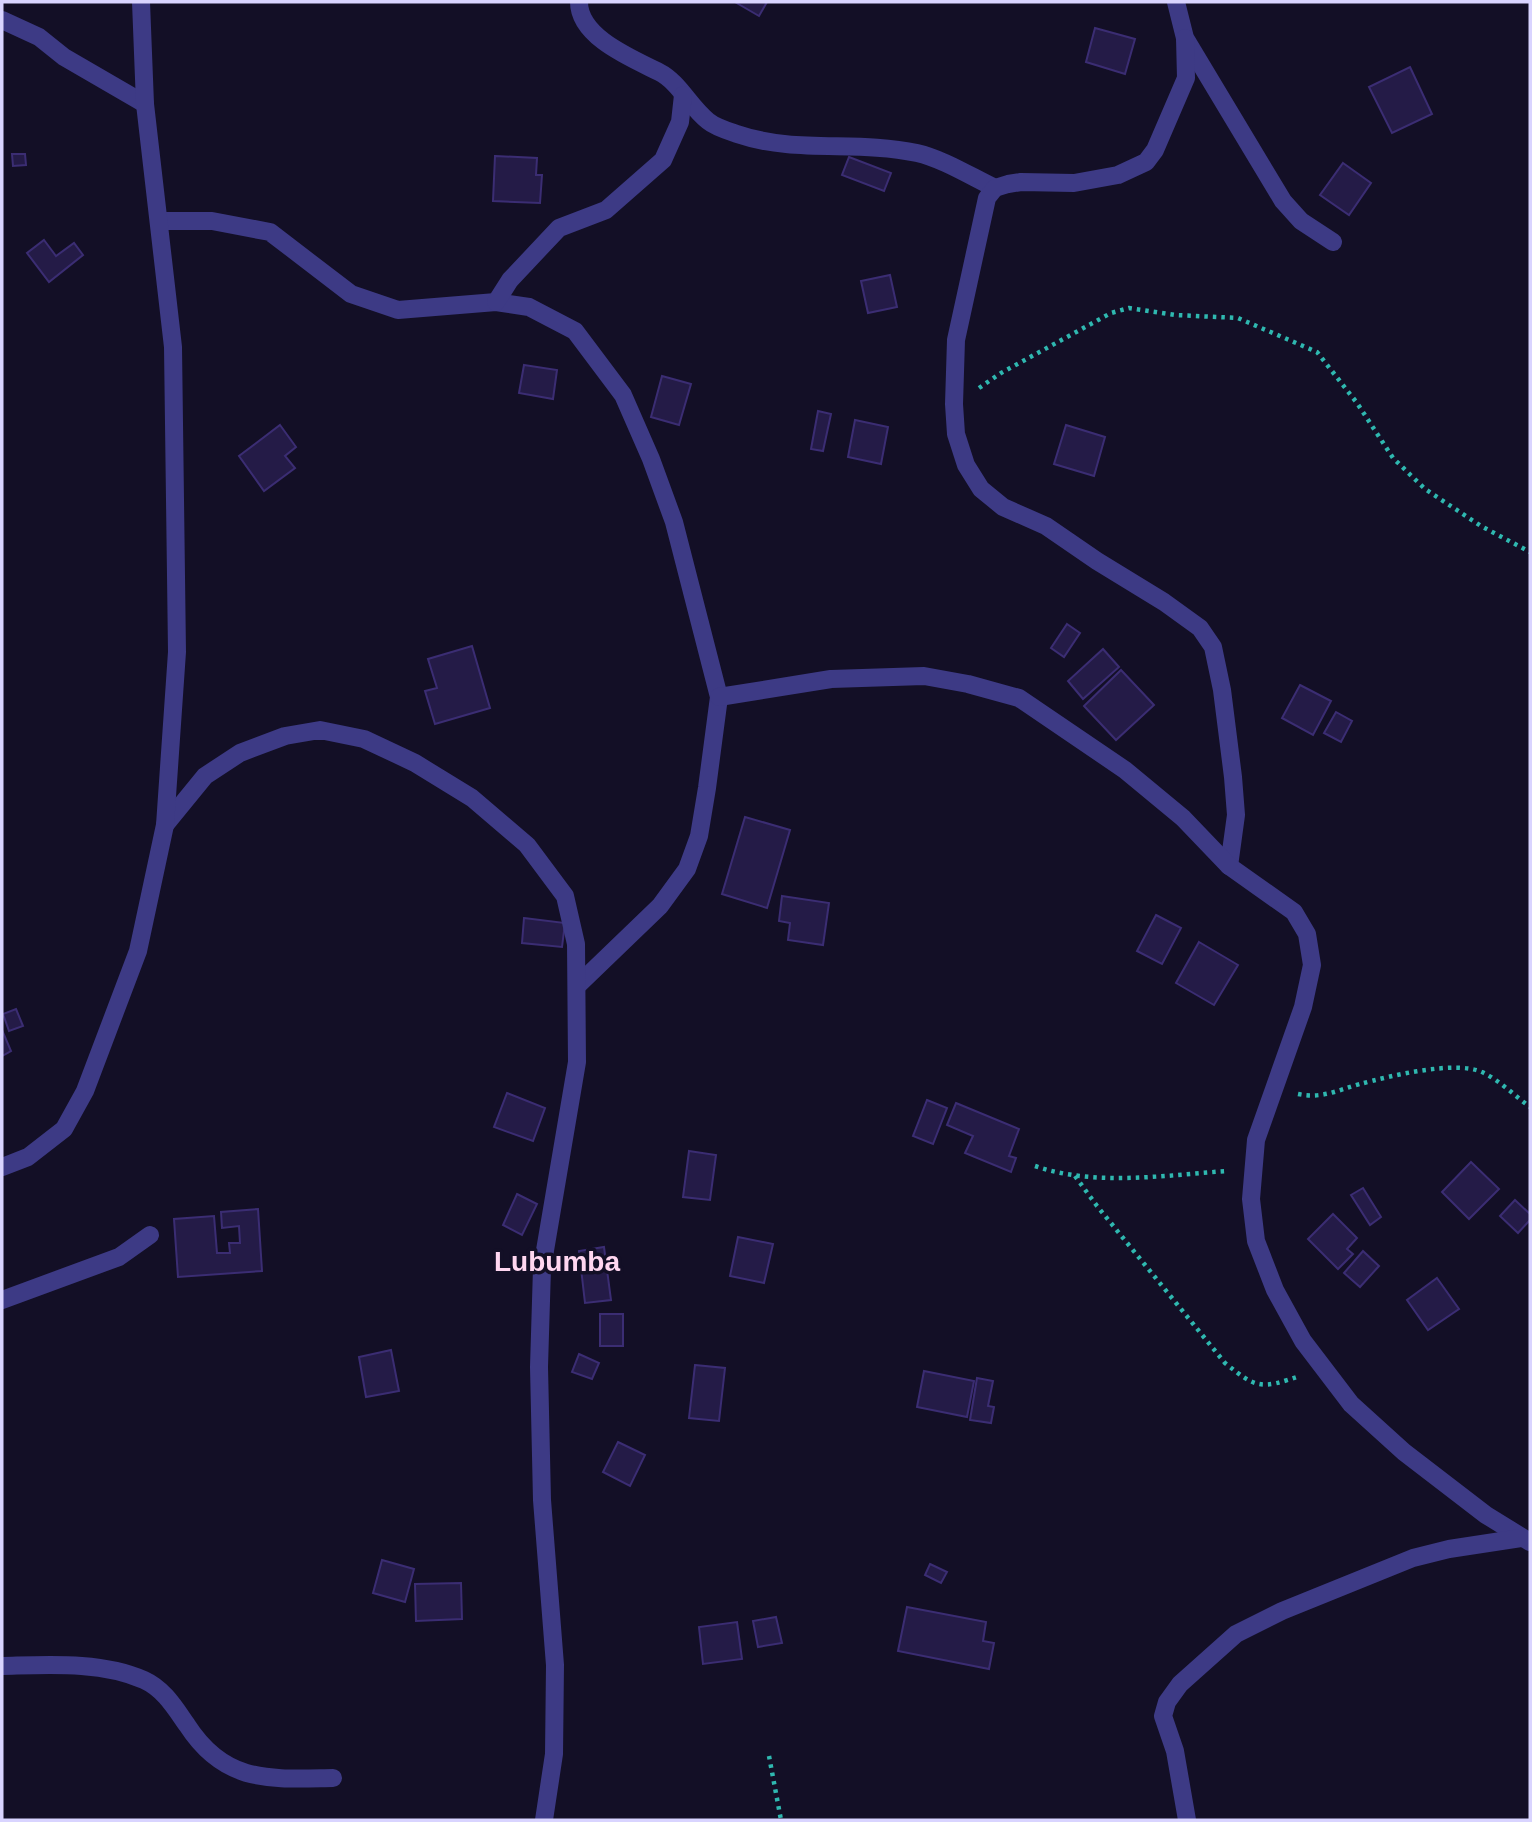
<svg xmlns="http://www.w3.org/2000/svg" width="1532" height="1822" viewBox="0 0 1532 1822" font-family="Arial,sans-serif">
<rect width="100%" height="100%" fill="#130f26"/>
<g fill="#241b47" stroke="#3b2d73" stroke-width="2">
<polygon points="735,2 767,2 759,16"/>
<polygon points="1095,28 1135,39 1125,74 1086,62"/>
<polygon points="1410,67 1432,114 1392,133 1369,87"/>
<polygon points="12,154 25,154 26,165 13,166"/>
<polygon points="495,156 537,158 536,175 542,175 540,203 493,201"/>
<polygon points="849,157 891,173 884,191 842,175"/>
<polygon points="1343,163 1371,183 1349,215 1320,195"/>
<polygon points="44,240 56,256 74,243 83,255 49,282 27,253"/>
<polygon points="890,275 897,307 868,313 861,281"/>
<polygon points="524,365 557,370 553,399 519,393"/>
<polygon points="662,376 691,384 679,425 651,417"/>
<polygon points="818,411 831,414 823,451 811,449"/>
<polygon points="855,420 888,427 881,464 848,457"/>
<polygon points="280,425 296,447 285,456 295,468 264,491 239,456"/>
<polygon points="1066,425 1105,437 1094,476 1054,464"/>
<polygon points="1067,624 1080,633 1064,657 1051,648"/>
<polygon points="472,646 490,708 435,724 425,691 437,688 428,659"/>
<polygon points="1103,649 1119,667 1083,699 1068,681"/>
<polygon points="1121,670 1154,705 1116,740 1084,706"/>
<polygon points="1300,685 1331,701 1313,735 1282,718"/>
<polygon points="1336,712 1352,721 1341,742 1324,733"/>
<polygon points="745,817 790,830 767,908 722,894"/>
<polygon points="782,896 829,903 823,945 788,940 790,923 779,921"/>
<polygon points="1156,915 1181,928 1162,964 1137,951"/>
<polygon points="524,918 565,923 562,947 522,943"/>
<polygon points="1199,942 1238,965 1214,1005 1176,983"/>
<polygon points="16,1009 23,1026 9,1031 3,1014"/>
<polygon points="2,1030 11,1051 2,1056"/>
<polygon points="507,1093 545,1108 533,1141 494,1127"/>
<polygon points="927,1100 947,1108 933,1144 913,1136"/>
<polygon points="956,1103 1019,1129 1009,1156 1016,1158 1011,1172 965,1153 973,1136 947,1125"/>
<polygon points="689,1151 716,1155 710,1200 683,1197"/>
<polygon points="1471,1162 1499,1189 1469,1219 1442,1192"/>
<polygon points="1363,1188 1381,1217 1370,1225 1351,1195"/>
<polygon points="517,1194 537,1204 522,1235 503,1225"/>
<polygon points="1515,1200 1530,1214 1530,1220 1518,1233 1500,1216"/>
<polygon points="258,1209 262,1271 178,1277 174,1219 214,1216 217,1253 230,1253 229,1243 240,1243 239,1226 222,1228 221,1212"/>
<polygon points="1333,1214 1357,1238 1347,1249 1353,1254 1338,1269 1308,1239"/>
<polygon points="738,1237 773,1244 764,1283 730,1276"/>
<polygon points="604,1247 611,1300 585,1303 579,1251"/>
<polygon points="1363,1251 1379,1266 1360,1287 1344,1273"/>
<polygon points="1437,1278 1459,1309 1428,1330 1407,1300"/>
<rect x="600" y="1314" width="23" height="32"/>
<polygon points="391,1350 399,1391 366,1397 359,1357"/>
<polygon points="579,1354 599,1363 592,1379 572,1372"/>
<polygon points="695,1365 725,1368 719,1421 689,1418"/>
<polygon points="924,1371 974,1381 967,1417 917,1407"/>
<polygon points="977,1378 993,1381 988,1406 994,1407 991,1423 970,1420"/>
<polygon points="618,1442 645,1455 630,1486 603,1472"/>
<polygon points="382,1560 414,1569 405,1602 373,1593"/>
<polygon points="930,1564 947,1572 941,1583 925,1575"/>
<polygon points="461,1583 462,1619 416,1621 415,1584"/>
<polygon points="907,1607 986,1622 983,1641 994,1643 989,1669 898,1651"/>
<polygon points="776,1617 782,1643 758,1647 753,1621"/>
<polygon points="737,1622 742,1659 703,1664 699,1627"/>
</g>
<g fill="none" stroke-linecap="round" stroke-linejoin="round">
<g stroke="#2fb8b0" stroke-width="4.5" stroke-dasharray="3.5 5" stroke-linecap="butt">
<polyline points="979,388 1001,373 1111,313 1129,308 1175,315 1238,318 1317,352 1357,403 1393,458 1425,489 1481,526 1530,552"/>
<path d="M1298,1094C1322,1099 1338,1090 1360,1084C1390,1076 1454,1060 1482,1072C1499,1080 1515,1096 1530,1107"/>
<path d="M1035,1166C1096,1187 1164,1175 1228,1171"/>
<path d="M1075,1176L1097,1206L1225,1363C1257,1389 1261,1389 1300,1376"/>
<polyline points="769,1756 781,1820"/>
</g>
<g stroke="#3d3a85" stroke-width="18">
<path d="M579,2C579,37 631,58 659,72C679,82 690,107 708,121C715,127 728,131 737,134C795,154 857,140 917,153C943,159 970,176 995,188"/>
<polyline points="1176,2 1185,38 1283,201 1301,221 1333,242"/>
<polyline points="2,20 39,37 64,57 145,104"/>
<polyline points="1185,38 1186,78 1155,150 1146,162 1118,175 1074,183 1021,182 1008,184 995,188 987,198 956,340 954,404 956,434 966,465 981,489 1003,507 1046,526 1097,561 1164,602 1200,628 1213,647 1222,690 1233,777 1236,815 1229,866"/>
<polyline points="159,221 212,221 270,232 351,294 398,310 496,302 529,307 575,331 623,395 651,459 674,522 719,697 707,788 699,836 687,869 660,906 578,985"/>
<polyline points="496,302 510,280 559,228 606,210 663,160 680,122 683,95"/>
<polyline points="719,697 831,679 924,676 968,684 1019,698 1125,770 1183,818 1229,866 1294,912 1307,934 1312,965 1303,1007 1256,1140 1251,1199 1256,1241 1275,1290 1303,1341 1351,1404 1404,1452 1486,1515 1530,1542"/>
<polyline points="165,825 205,776 240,753 285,736 320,730 364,739 415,763 472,798 527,845 565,896 576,944 577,1062 542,1268 539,1367 542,1500 555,1665 554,1754 544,1820"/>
<polyline points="2,1167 28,1157 64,1129 85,1091 138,951 165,825 177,652 173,347 145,104 141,2"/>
<polyline points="2,1300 119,1257 150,1235"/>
<path d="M2,1666C47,1665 101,1661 144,1680C164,1689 175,1708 187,1725C225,1784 270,1779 333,1778"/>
<polyline points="1187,1820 1175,1751 1163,1716 1167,1702 1180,1684 1236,1634 1282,1611 1413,1558 1449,1549 1521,1538"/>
</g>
</g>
<g text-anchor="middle" stroke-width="7" stroke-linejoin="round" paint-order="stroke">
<g font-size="28" font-weight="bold" fill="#ffd6f0" stroke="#130f26">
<text x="557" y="1271">Lubumba</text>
</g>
</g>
<rect width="1532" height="1822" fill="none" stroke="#d9d4ff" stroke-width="7"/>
</svg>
